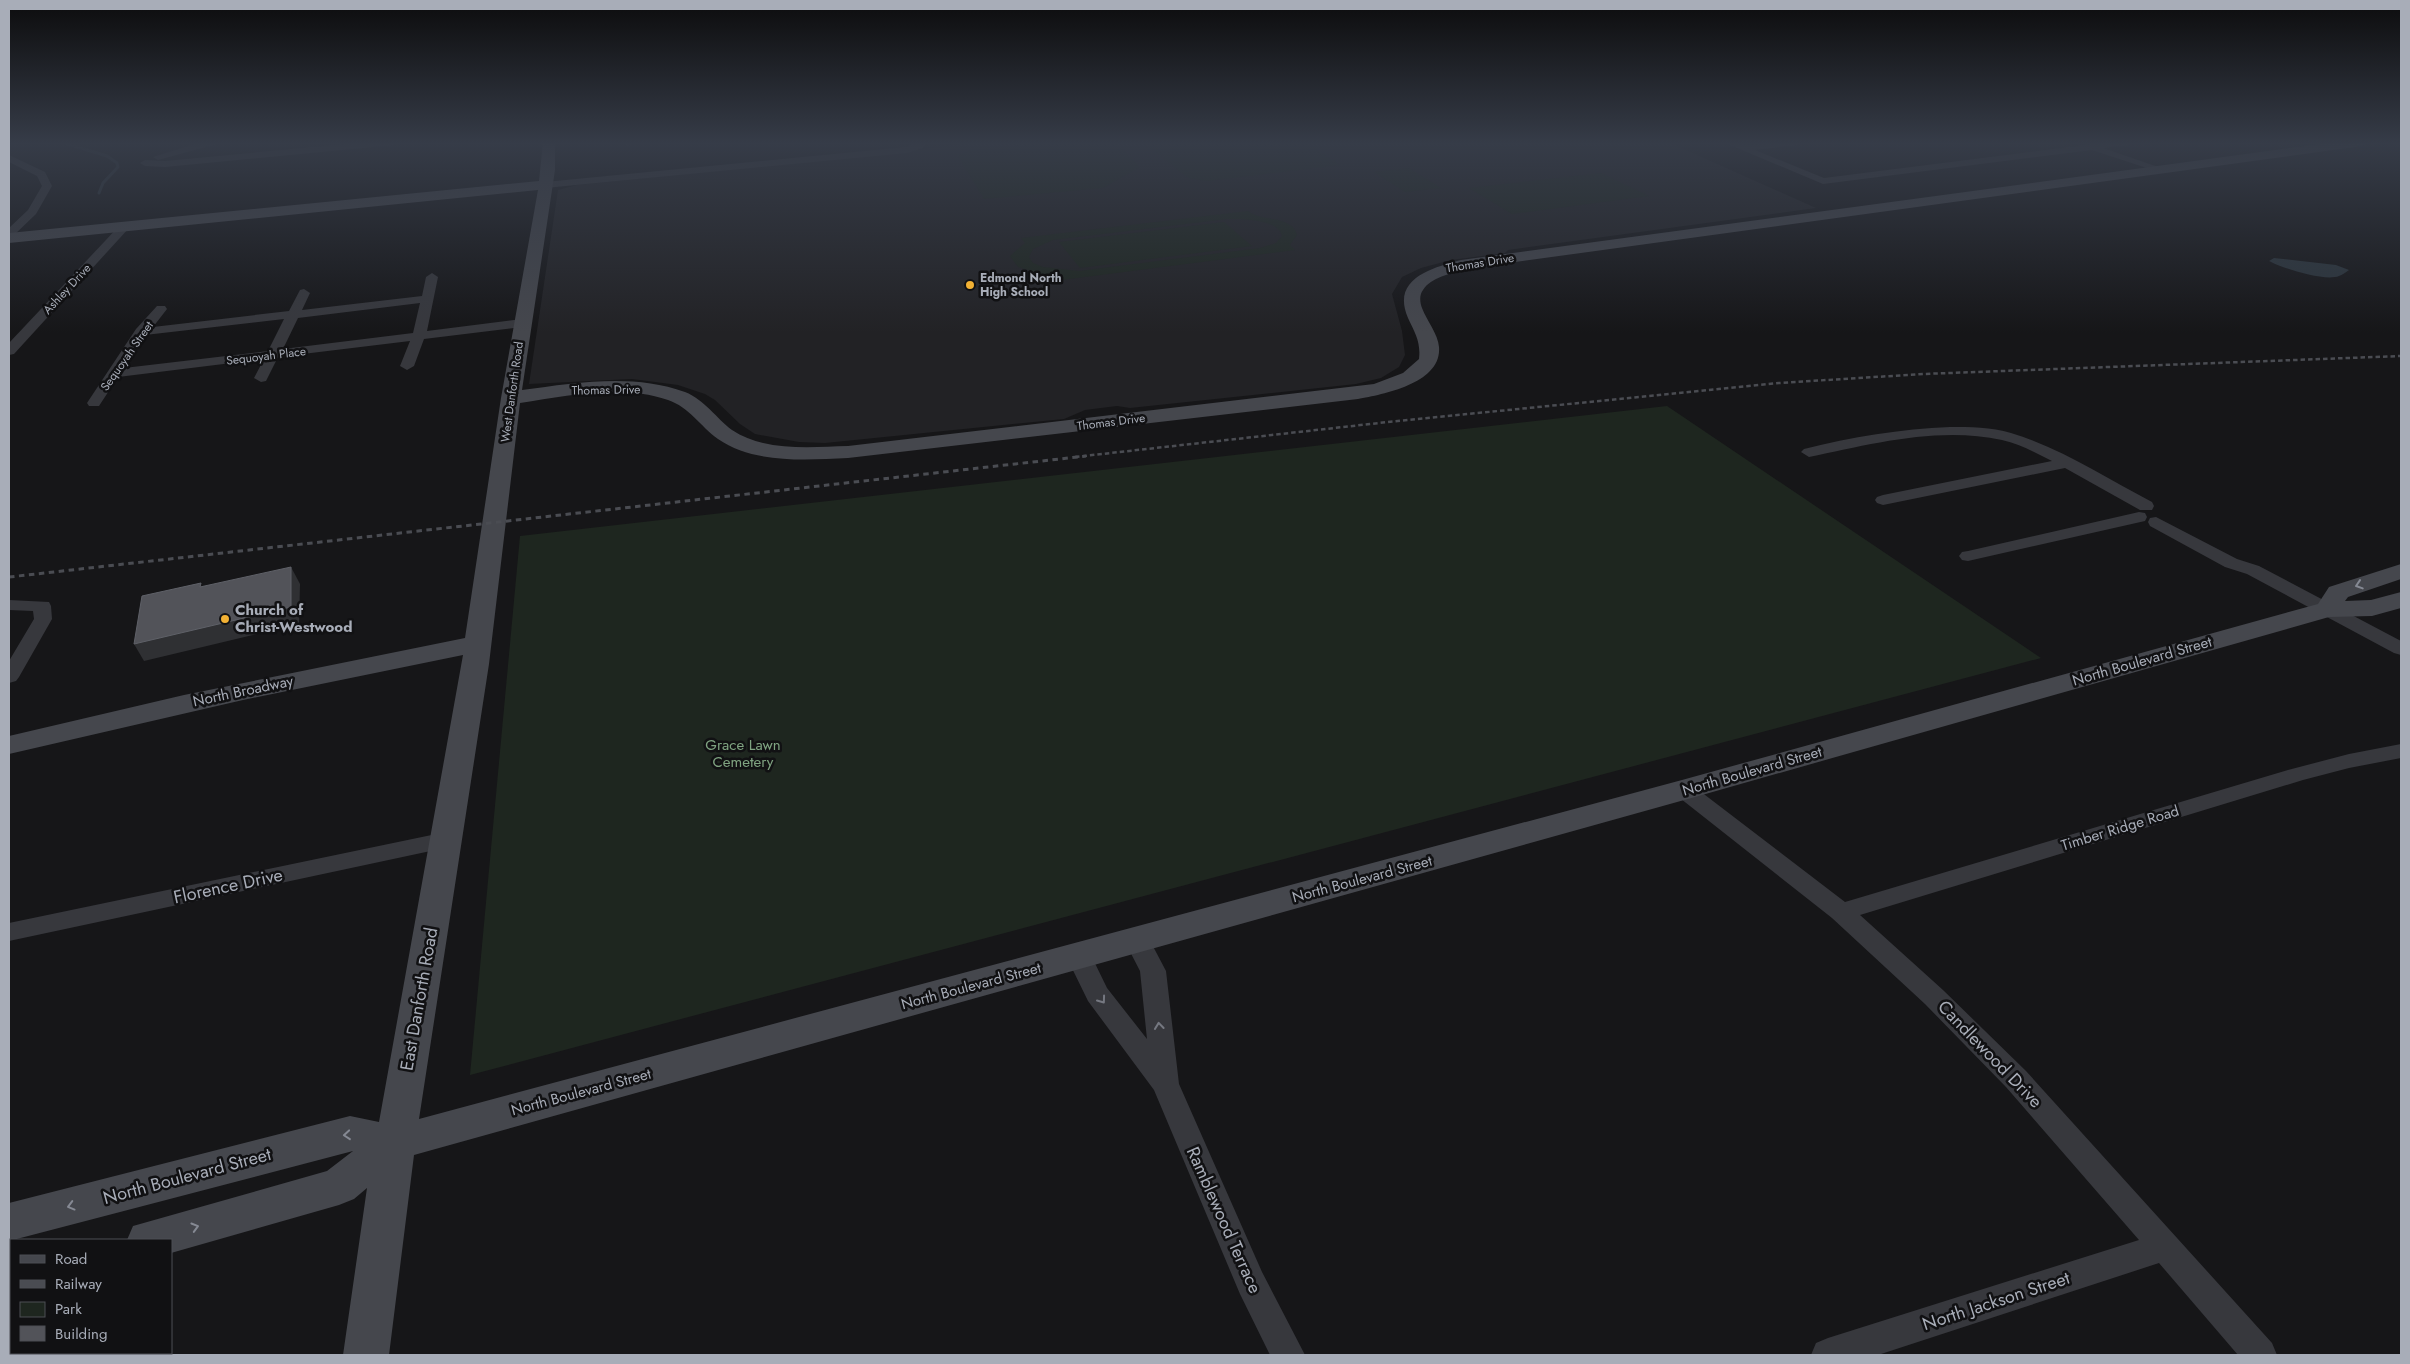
<svg xmlns="http://www.w3.org/2000/svg" width="2410" height="1364" viewBox="0 0 2410 1364" font-family="Jost,sans-serif">
<rect width="100%" height="100%" fill="#161618"/>
<polygon fill="#222225" points="979,142 1668,142 1816,208 1508,250 1505,253 1451,260 1421,268 1402,277 1392,294 1402,331 1405,355 1399,367 1381,378 1356,384 1130,408 1117,406 1085,410 1064,419 825,443 799,442 755,434 740,424 715,400 705,394 678,385 632,379 529,384 558,190 577,185 907,151"/>
<g fill="#1e261f" fill-rule="evenodd">
<polygon points="1064,142 1115,142 1140,167 1103,188 984,199 958,156 970,150"/>
<polygon points="1144,142 1305,142 1340,165 1207,181 1188,178"/>
<polygon points="1409,168 1441,188 1442,188 1405,192 1374,172"/>
<polygon points="1601,173 1649,196 1512,214 1469,188"/>
<path d="M1248,211C1261,222 1292,215 1297,235L1290,245L1295,250L1054,281L1049,276L1018,267L1010,256L1025,243L1021,238ZM1227,219C1241,219 1279,219 1282,236L1276,243L1260,248L1079,271L1043,267L1033,263L1029,257L1033,249L1053,240Z"/>
<polygon points="1224,222 1252,246 1080,268 1059,242"/>
<polygon points="1667,406 2041,658 470,1075 520,536"/>
</g>
<path fill="#2c353c" d="M2274,258L2336,265L2349,270C2346,272 2342,275 2339,276C2325,282 2282,268 2269,261Z"/>
<g fill="none" stroke-linecap="round" stroke-linejoin="round">
<polyline stroke="#2c353c" stroke-width="3" points="61,142 107,156 117,163 118,167 103,183 99,193"/>
<g fill="#37383d" fill-rule="evenodd">
<polygon points="201,142 224,142 158,160 153,157"/>
<polygon points="366,142 399,142 394,145 165,167 145,166 140,163 145,160 165,161"/>
<polygon points="623,142 633,142 633,143 628,146"/>
<polygon points="917,142 927,142 923,148 907,153 545,188 540,185 545,182 906,147"/>
<polygon points="1723,142 1736,142 1744,145 1802,142 1797,145 1755,150 1824,178 2108,142 2134,142 2129,145 2103,148 2167,170 2159,172 2092,150 1823,184"/>
<polygon points="9,155 45,172 52,186 36,214 13,236 9,237 9,228 28,210 42,186 37,176 9,162"/>
<polygon points="125,223 130,226 129,228 14,354 9,355 9,343 121,224"/>
<path d="M432,273L438,277L427,331L522,319L528,323L522,327L424,339L414,366L407,370L400,366L410,341L278,357L266,381L261,382L254,378L264,359L118,377L99,406H89L87,403L136,329L157,306H165L167,309L153,327L289,311L300,290L304,289L310,293L302,310L422,296L426,277ZM420,303L413,333L283,349L298,318ZM284,319L268,351L124,368L145,335Z"/>
<path d="M1950,427C1970,427 1991,427 2011,433C2061,448 2106,478 2152,502L2154,506L2152,510H2140L2065,468L1883,505L1877,503L1875,500L1877,497L1883,495L2052,461C2036,453 2020,444 2002,440C1939,426 1871,444 1809,457L1801,452L1804,449C1851,437 1901,429 1950,427Z"/>
<polygon points="2139,512 2145,513 2147,517 2145,521 1968,561 1962,560 1959,556 1962,552 1968,551"/>
<polygon points="2156,517 2237,559 2259,566 2401,641 2401,655 2394,653 2247,574 2225,567 2150,526 2148,522 2150,518"/>
<polygon points="9,600 49,602 51,606 52,619 19,677 16,681 9,683 9,661 34,619 33,611 9,610"/>
<polygon points="2401,744 2401,758 2349,768 2303,780 1860,915 1943,990 2026,1071 2272,1343 2277,1355 2238,1355 2159,1263 1878,1355 1811,1355 1816,1343 1828,1338 2139,1240 2006,1087 1925,1004 1832,918 1676,795 1673,790 1676,785 1684,783 1692,785 1845,902 2288,770 2349,754"/>
<polygon points="446,832 454,834 458,840 454,846 9,941 9,923"/>
<polygon points="1137,931 1146,933 1166,971 1179,1084 1262,1272 1305,1355 1270,1355 1240,1294 1154,1090 1088,1001 1066,956 1070,949 1079,946 1088,949 1107,988 1147,1039 1140,971 1124,940 1128,933"/>
</g>
<g fill="#45474d" fill-rule="evenodd">
<path d="M543,142H555V170L522,390C576,383 632,373 685,392C705,400 716,418 732,430C765,452 811,447 848,446L1374,384L1403,373L1419,359C1421,342 1415,333 1408,318C1391,279 1431,268 1461,260L2335,142H2368L2362,146L1464,269C1451,274 1431,277 1423,290C1419,295 1420,303 1422,308C1427,321 1438,334 1439,347C1442,383 1384,394 1358,399L848,458C806,460 754,464 718,439C700,426 689,407 668,400C620,384 568,396 520,403L489,664L419,1119L1682,780L2318,604L2329,587L2401,564V579L2348,597L2345,601L2371,600L2401,592V608L2372,616L2329,617L1695,797L414,1155L389,1355H343L367,1188L354,1199L339,1205L171,1253V1240H127L133,1226L327,1171L353,1151L9,1241V1203L350,1116L379,1122L463,655L243,700L9,754V736L184,695L465,638L501,398L538,190L9,243V233L539,181Z"/>
<polygon points="11,1258 11,1300 9,1301 9,1259"/>
</g>
<polyline stroke="#4a4c52" stroke-width="2.5" stroke-dasharray="4.5 3" stroke-linecap="butt" points="1075,457 1388,422 1779,383 1923,374 2401,356"/>
<polyline stroke="#4a4c52" stroke-width="3" stroke-dasharray="5.5 4.5" stroke-linecap="butt" points="9,577 1086,456"/>
</g>
<polygon fill="#2f3033" points="291,567 300,584 299,624 144,661 134,644"/>
<polygon fill="#525359" stroke="#5f6168" points="291,567 291,607 134,644 142,596 201,583 200,587"/>
<defs><path id="oneway-chevron" d="M-2-3.5L2.5 0L-2 3.5" fill="none" stroke-width="1.6" stroke-linecap="round" stroke-linejoin="round" transform="scale(1.25)"/></defs>
<g stroke="#858993">
<use href="#oneway-chevron" transform="translate(2359 585) rotate(162)"/>
<use href="#oneway-chevron" transform="translate(347 1135) rotate(175)"/>
<use href="#oneway-chevron" transform="translate(71 1206) rotate(165)"/>
<use href="#oneway-chevron" transform="translate(195 1227) rotate(-16)"/>
</g>
<g stroke="#757881">
<use href="#oneway-chevron" transform="translate(1102 1000) rotate(54)"/>
<use href="#oneway-chevron" transform="translate(1159 1026) rotate(-96)"/>
</g>
<linearGradient id="sky" x2="0" y2="1"><stop stop-color="#0c0c0d"/><stop offset="0.43" stop-color="#363c48"/><stop offset="1" stop-color="#363c48" stop-opacity="0"/></linearGradient>
<rect width="2410" height="333" fill="url(#sky)"/>
<g fill="#f2b134" stroke="#111113" stroke-width="2">
<circle cx="970" cy="285" r="5"/>
<circle cx="225" cy="619" r="5"/>
</g>
<g text-anchor="middle" stroke-width="5" stroke-linejoin="round" paint-order="stroke">
<g font-size="12" fill="#a8adb8" stroke="#111113">
<text transform="translate(1480 263) rotate(-9)" y="4">Thomas Drive</text>
<text transform="translate(67 289) rotate(-47)" y="4">Ashley Drive</text>
<text transform="translate(127 356) rotate(-55)" y="4">Sequoyah Street</text>
<text transform="translate(266 356) rotate(-7)" y="4">Sequoyah Place</text>
<text transform="translate(606 390) rotate(-1)" y="4">Thomas Drive</text>
<text transform="translate(512 392) rotate(-82)" y="4">West Danforth Road</text>
<text transform="translate(1111 422) rotate(-7)" y="4">Thomas Drive</text>
</g>
<g font-size="12" font-weight="bold" fill="#a8adb8" stroke="#111113" text-anchor="start">
<text x="980" y="282">Edmond North<tspan x="980" dy="14">High School</tspan></text>
</g>
<g font-size="15" font-weight="bold" fill="#a8adb8" stroke="#111113" text-anchor="start">
<text x="235" y="615">Church of<tspan x="235" dy="17">Christ-Westwood</tspan></text>
</g>
<g font-size="15" fill="#a8adb8" stroke="#111113">
<text transform="translate(2142 661) rotate(-16)" y="5">North Boulevard Street</text>
<text transform="translate(243 691) rotate(-12)" y="5">North Broadway</text>
<text transform="translate(1752 771) rotate(-16)" y="5">North Boulevard Street</text>
<text transform="translate(2120 828) rotate(-17)" y="5">Timber Ridge Road</text>
<text transform="translate(1362 879) rotate(-15)" y="5">North Boulevard Street</text>
<text transform="translate(971 986) rotate(-15)" y="5">North Boulevard Street</text>
<text transform="translate(581 1092) rotate(-15)" y="5">North Boulevard Street</text>
</g>
<g font-size="15" fill="#7fa381" stroke="#111113">
<text x="743" y="750">Grace Lawn<tspan x="743" dy="17">Cemetery</tspan></text>
</g>
<g font-size="18" fill="#a8adb8" stroke="#111113">
<text transform="translate(228 886) rotate(-12)" y="6">Florence Drive</text>
<text transform="translate(419 999) rotate(-80)" y="6">East Danforth Road</text>
<text transform="translate(1990 1054) rotate(46)" y="6">Candlewood Drive</text>
<text transform="translate(187 1176) rotate(-15)" y="6">North Boulevard Street</text>
<text transform="translate(1224 1220) rotate(66)" y="6">Ramblewood Terrace</text>
<text transform="translate(1996 1301) rotate(-18)" y="6">North Jackson Street</text>
</g>
</g>
<rect width="2410" height="1364" fill="none" stroke="#a8adb8" stroke-width="20"/>
<rect x="10" y="1239" width="162" height="115" fill="#111113" stroke="#4d4f55"/>
<rect x="20" y="1255" width="25" height="8" fill="#45474d" stroke="#4d4f55"/>
<text x="55" y="1264" font-size="15" fill="#a8adb8">Road</text>
<rect x="20" y="1280" width="25" height="8" fill="#4a4c52" stroke="#4d4f55"/>
<text x="55" y="1289" font-size="15" fill="#a8adb8">Railway</text>
<rect x="20" y="1302" width="25" height="15" fill="#1e261f" stroke="#4d4f55"/>
<text x="55" y="1314" font-size="15" fill="#a8adb8">Park</text>
<rect x="20" y="1326" width="25" height="15" fill="#525359" stroke="#4d4f55"/>
<text x="55" y="1339" font-size="15" fill="#a8adb8">Building</text>
</svg>
